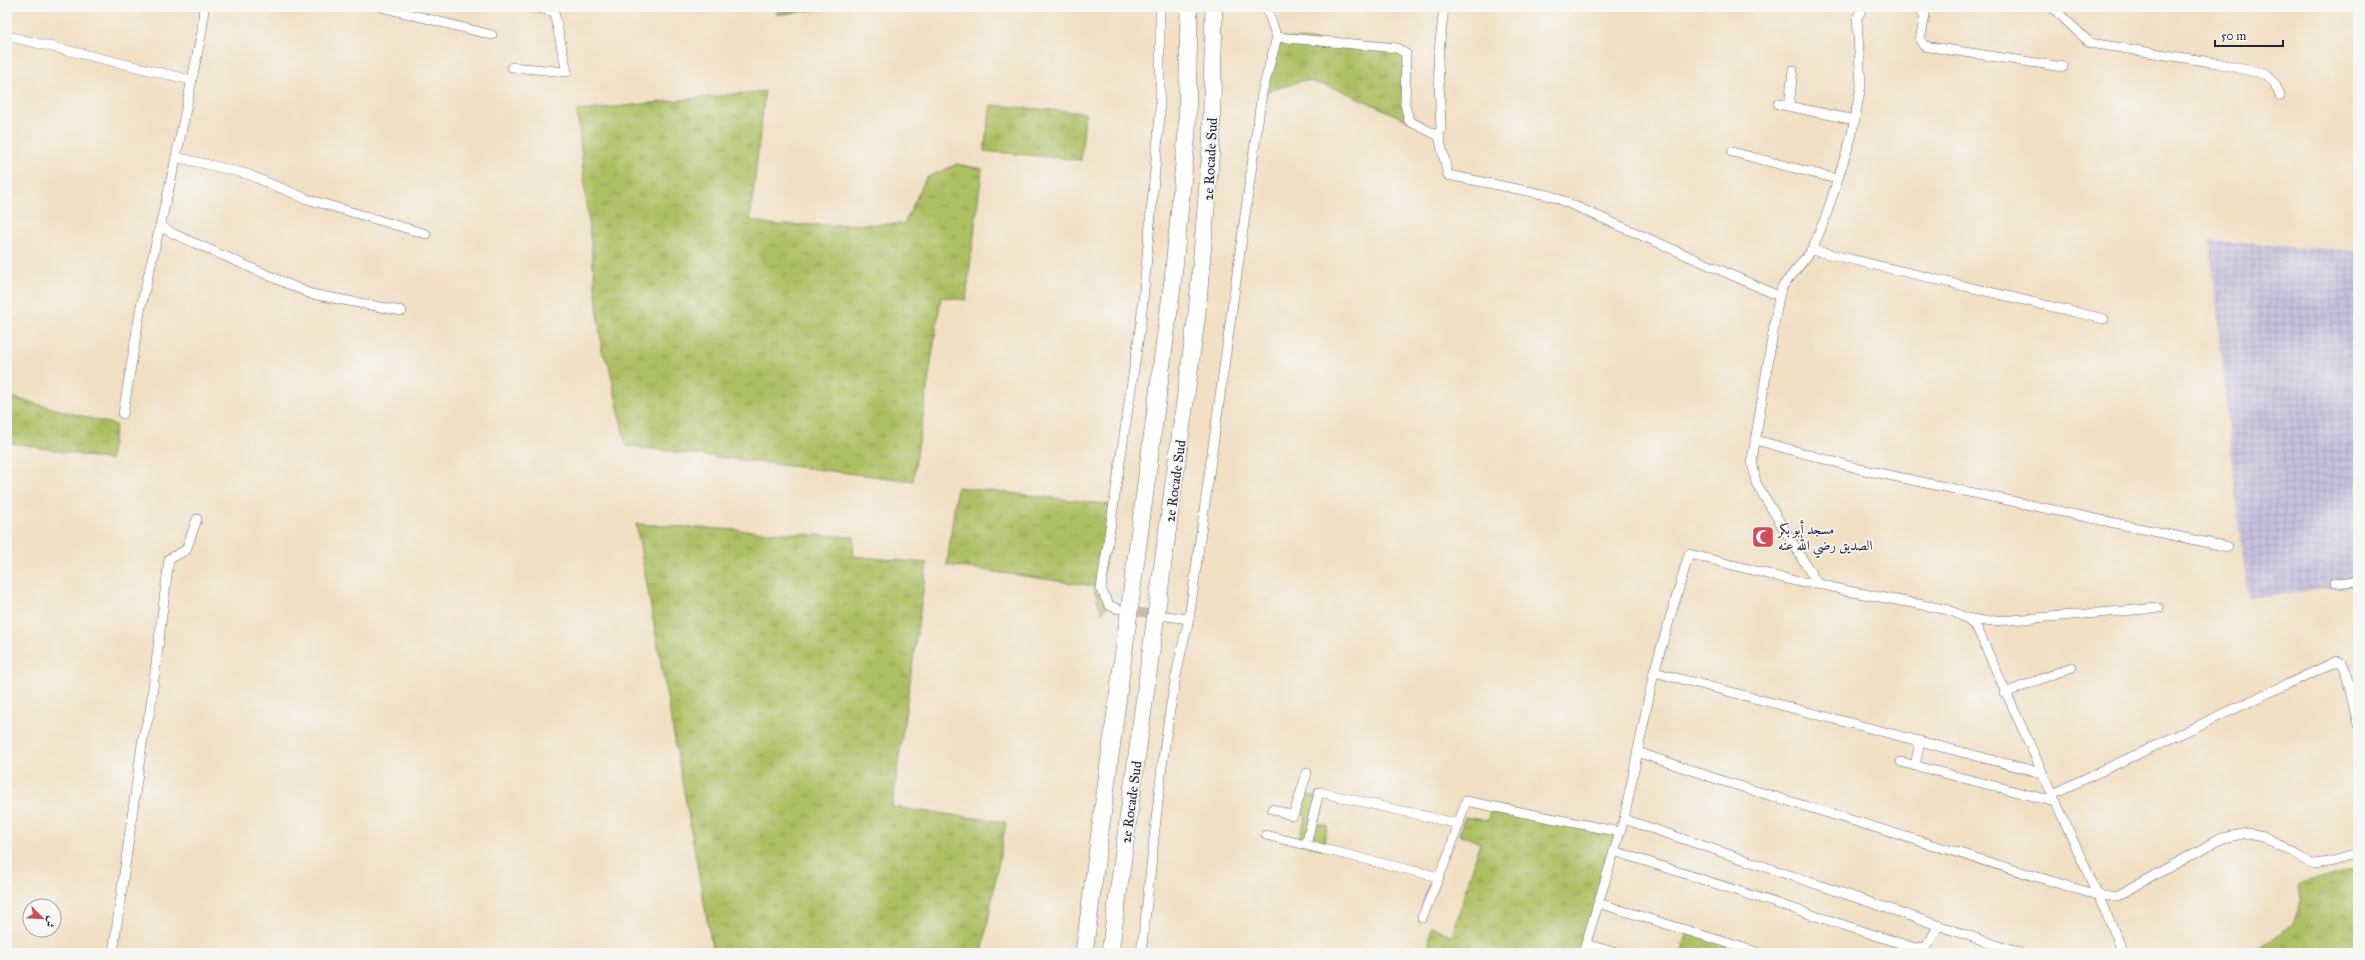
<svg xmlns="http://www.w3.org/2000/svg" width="2365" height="960" viewBox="0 0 2365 960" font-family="'IM FELL Great Primer',Amiri,serif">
<defs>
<pattern id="industrial-grid" width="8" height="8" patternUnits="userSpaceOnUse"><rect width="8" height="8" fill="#c5c0db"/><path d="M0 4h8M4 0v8" fill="none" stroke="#a9a5bd"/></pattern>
<pattern id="grass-tufts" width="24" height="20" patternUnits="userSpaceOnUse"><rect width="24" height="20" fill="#adbf63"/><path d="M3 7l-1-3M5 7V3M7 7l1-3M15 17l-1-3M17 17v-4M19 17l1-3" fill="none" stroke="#8c9b53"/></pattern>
<pattern id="forest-firs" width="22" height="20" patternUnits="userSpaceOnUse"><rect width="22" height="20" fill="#8aa659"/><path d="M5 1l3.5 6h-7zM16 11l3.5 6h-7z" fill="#70874b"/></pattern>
</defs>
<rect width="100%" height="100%" fill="#f6f6f2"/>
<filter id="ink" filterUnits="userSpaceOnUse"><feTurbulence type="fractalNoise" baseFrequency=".025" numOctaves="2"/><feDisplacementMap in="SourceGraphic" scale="8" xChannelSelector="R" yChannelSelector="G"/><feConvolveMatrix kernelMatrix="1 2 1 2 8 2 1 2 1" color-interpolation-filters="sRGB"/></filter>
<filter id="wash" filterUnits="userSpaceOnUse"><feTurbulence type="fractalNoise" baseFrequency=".012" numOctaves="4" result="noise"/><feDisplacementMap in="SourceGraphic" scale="16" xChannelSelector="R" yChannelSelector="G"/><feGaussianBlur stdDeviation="0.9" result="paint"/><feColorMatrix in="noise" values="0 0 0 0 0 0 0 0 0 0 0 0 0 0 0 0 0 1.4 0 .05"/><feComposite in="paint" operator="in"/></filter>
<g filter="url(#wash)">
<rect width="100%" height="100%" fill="#f1e0c4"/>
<polygon fill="url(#industrial-grid)" points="2210,241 2358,251 2358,586 2249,597 2238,523"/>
<g fill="url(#grass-tufts)" stroke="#68704f">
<polygon points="1277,37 1397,48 1406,54 1409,121 1338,89 1305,80 1262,93"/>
<polygon points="765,91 750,220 776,225 904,224 926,178 957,164 982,169 966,300 941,297 913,481 626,446 609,365 602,352 577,111"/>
<polygon points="991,105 1085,113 1081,160 984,151"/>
<polygon points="7,396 116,425 110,460 7,442"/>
<polygon points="957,487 1114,505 1101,589 1109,605 1102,613 1093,586 947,565"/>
<polygon points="636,524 854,537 853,556 927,563 892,807 1006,822 982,953 713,953"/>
<polygon points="1301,793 1318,797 1312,822 1328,826 1322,849 1297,843 1306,816 1296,813"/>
<polygon points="1492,806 1620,832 1583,953 1428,953 1431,926 1452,936 1480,843 1459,834 1465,817 1487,821"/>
<polygon points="2358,867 2358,953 2255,953 2293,925 2302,897 2298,885"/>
<polygon points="1688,932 1760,953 1681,953"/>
</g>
<polygon fill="url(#forest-firs)" stroke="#56644a" points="777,7 834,7 777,15"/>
</g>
<g filter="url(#ink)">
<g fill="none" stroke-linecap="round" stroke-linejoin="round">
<polyline stroke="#c8baa9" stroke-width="9" stroke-dasharray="9 4.5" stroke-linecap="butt" points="1125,610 1158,615"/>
<g stroke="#6a646b" stroke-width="10">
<g id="street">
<polyline points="381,7 492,35"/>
<polyline points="530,7 554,11"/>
<polyline points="1266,7 1277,37 1397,48 1406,54 1405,104 1409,121 1439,136 1448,175 1552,196 1779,296"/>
<polyline points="1863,7 1857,18 1861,86 1851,138 1826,216 1812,250 1782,287 1779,296 1752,460 1756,483 1817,583 1843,590 1949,610 1966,618 1977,628 2124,953"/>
<polyline points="1911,7 1920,9 1925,15 1920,40 1924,46 2063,67"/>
<polyline points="2052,7 2090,43 2217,63 2267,75 2275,84 2280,96"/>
<polyline points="7,36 191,80"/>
<polyline points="512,67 567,72 553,7"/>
<polyline points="1778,104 1855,120"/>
<polyline points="1789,106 1793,70"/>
<polyline points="1439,136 1441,128 1438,59 1444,7"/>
<polyline points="1732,152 1837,179"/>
<polyline points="176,157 247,174 307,199 426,234"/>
<polyline points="160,226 174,234 311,294 402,311"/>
<polyline points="1812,250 2104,319"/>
<polyline points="123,414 141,306 174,167 202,31 204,7"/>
<polyline points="1756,440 1860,469 2228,547"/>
<polyline points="2335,583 2358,581"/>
<polyline points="1118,609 1109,605 1101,589 1141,322 1160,115 1160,7"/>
<polyline points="1166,616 1189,619"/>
<polyline points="1966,618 1985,621 2011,620 2159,608"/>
<polyline points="1654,672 2042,773"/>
<polyline points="2005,693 2072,667"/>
<polyline points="1637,752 1726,782 2100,896 2117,896 2222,838 2248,833 2263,836 2313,864 2329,862 2358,854"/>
<polyline points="1901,762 2056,802"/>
<polyline points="1915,766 1920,741"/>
<polyline points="2052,794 2337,661 2342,663 2345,669 2358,725"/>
<polyline points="1272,809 1293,816 1307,773"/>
<polyline points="1624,819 2020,953"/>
<polyline points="1266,835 1306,845"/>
<polyline points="1614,851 1915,948 1926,947 1939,925"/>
<polyline points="1439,877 1306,845 1319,792 1459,824"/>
<polyline points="1598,903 1760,953"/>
<polyline points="1422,918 1450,850 1466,801 1620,832"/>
<polyline points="1586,944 1616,953"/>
<polyline points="113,953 143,737 150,712 169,559 186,550 197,519"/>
<path d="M1141,953C1156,841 1160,729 1189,619L1262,93L1277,37"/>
<polyline points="1583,953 1624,819 1654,672 1689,554 1803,583 1817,583"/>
</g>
</g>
<g stroke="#6a646b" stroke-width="18">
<g id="highway">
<polyline points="1084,953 1173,279 1187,132 1189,7"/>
<polyline points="1110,953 1197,313 1211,149 1214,7"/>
</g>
</g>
<use href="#street" stroke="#fff" stroke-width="9"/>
<use href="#highway" stroke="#fff" stroke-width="17"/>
</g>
</g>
<defs>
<g id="mosque-square" transform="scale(1.15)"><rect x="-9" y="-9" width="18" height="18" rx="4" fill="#d1495b" stroke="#f6f6f2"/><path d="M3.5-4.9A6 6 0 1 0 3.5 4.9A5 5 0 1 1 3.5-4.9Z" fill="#fff"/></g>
</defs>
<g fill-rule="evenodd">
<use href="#mosque-square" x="1763" y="537"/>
</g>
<g text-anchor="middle" stroke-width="3.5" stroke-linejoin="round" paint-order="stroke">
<g font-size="14" fill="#22223b" stroke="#f6f6f2">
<text transform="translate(1210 159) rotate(-87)" y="5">2e Rocade Sud</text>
<text transform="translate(1175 481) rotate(-82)" y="5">2e Rocade Sud</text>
<text transform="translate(1131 802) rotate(-82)" y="5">2e Rocade Sud</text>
</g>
<g font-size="14" fill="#22223b" stroke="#f6f6f2" text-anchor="start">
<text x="1778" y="534">مسجد أبو بكر<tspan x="1778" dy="16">الصديق رضي الله عنه</tspan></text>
</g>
</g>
<rect width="2365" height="960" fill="none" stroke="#f6f6f2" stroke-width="24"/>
<g transform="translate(42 918) rotate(114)"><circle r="19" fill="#f6f6f2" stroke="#a1a1a9"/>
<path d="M0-3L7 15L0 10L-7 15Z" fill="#d1495b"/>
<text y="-6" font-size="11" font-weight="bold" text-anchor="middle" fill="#22223b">ش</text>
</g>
<path d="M2215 40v6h68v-6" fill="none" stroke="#22223b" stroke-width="2"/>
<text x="2221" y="40" font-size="12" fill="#22223b" stroke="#f6f6f2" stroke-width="3" paint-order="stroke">50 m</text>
</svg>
